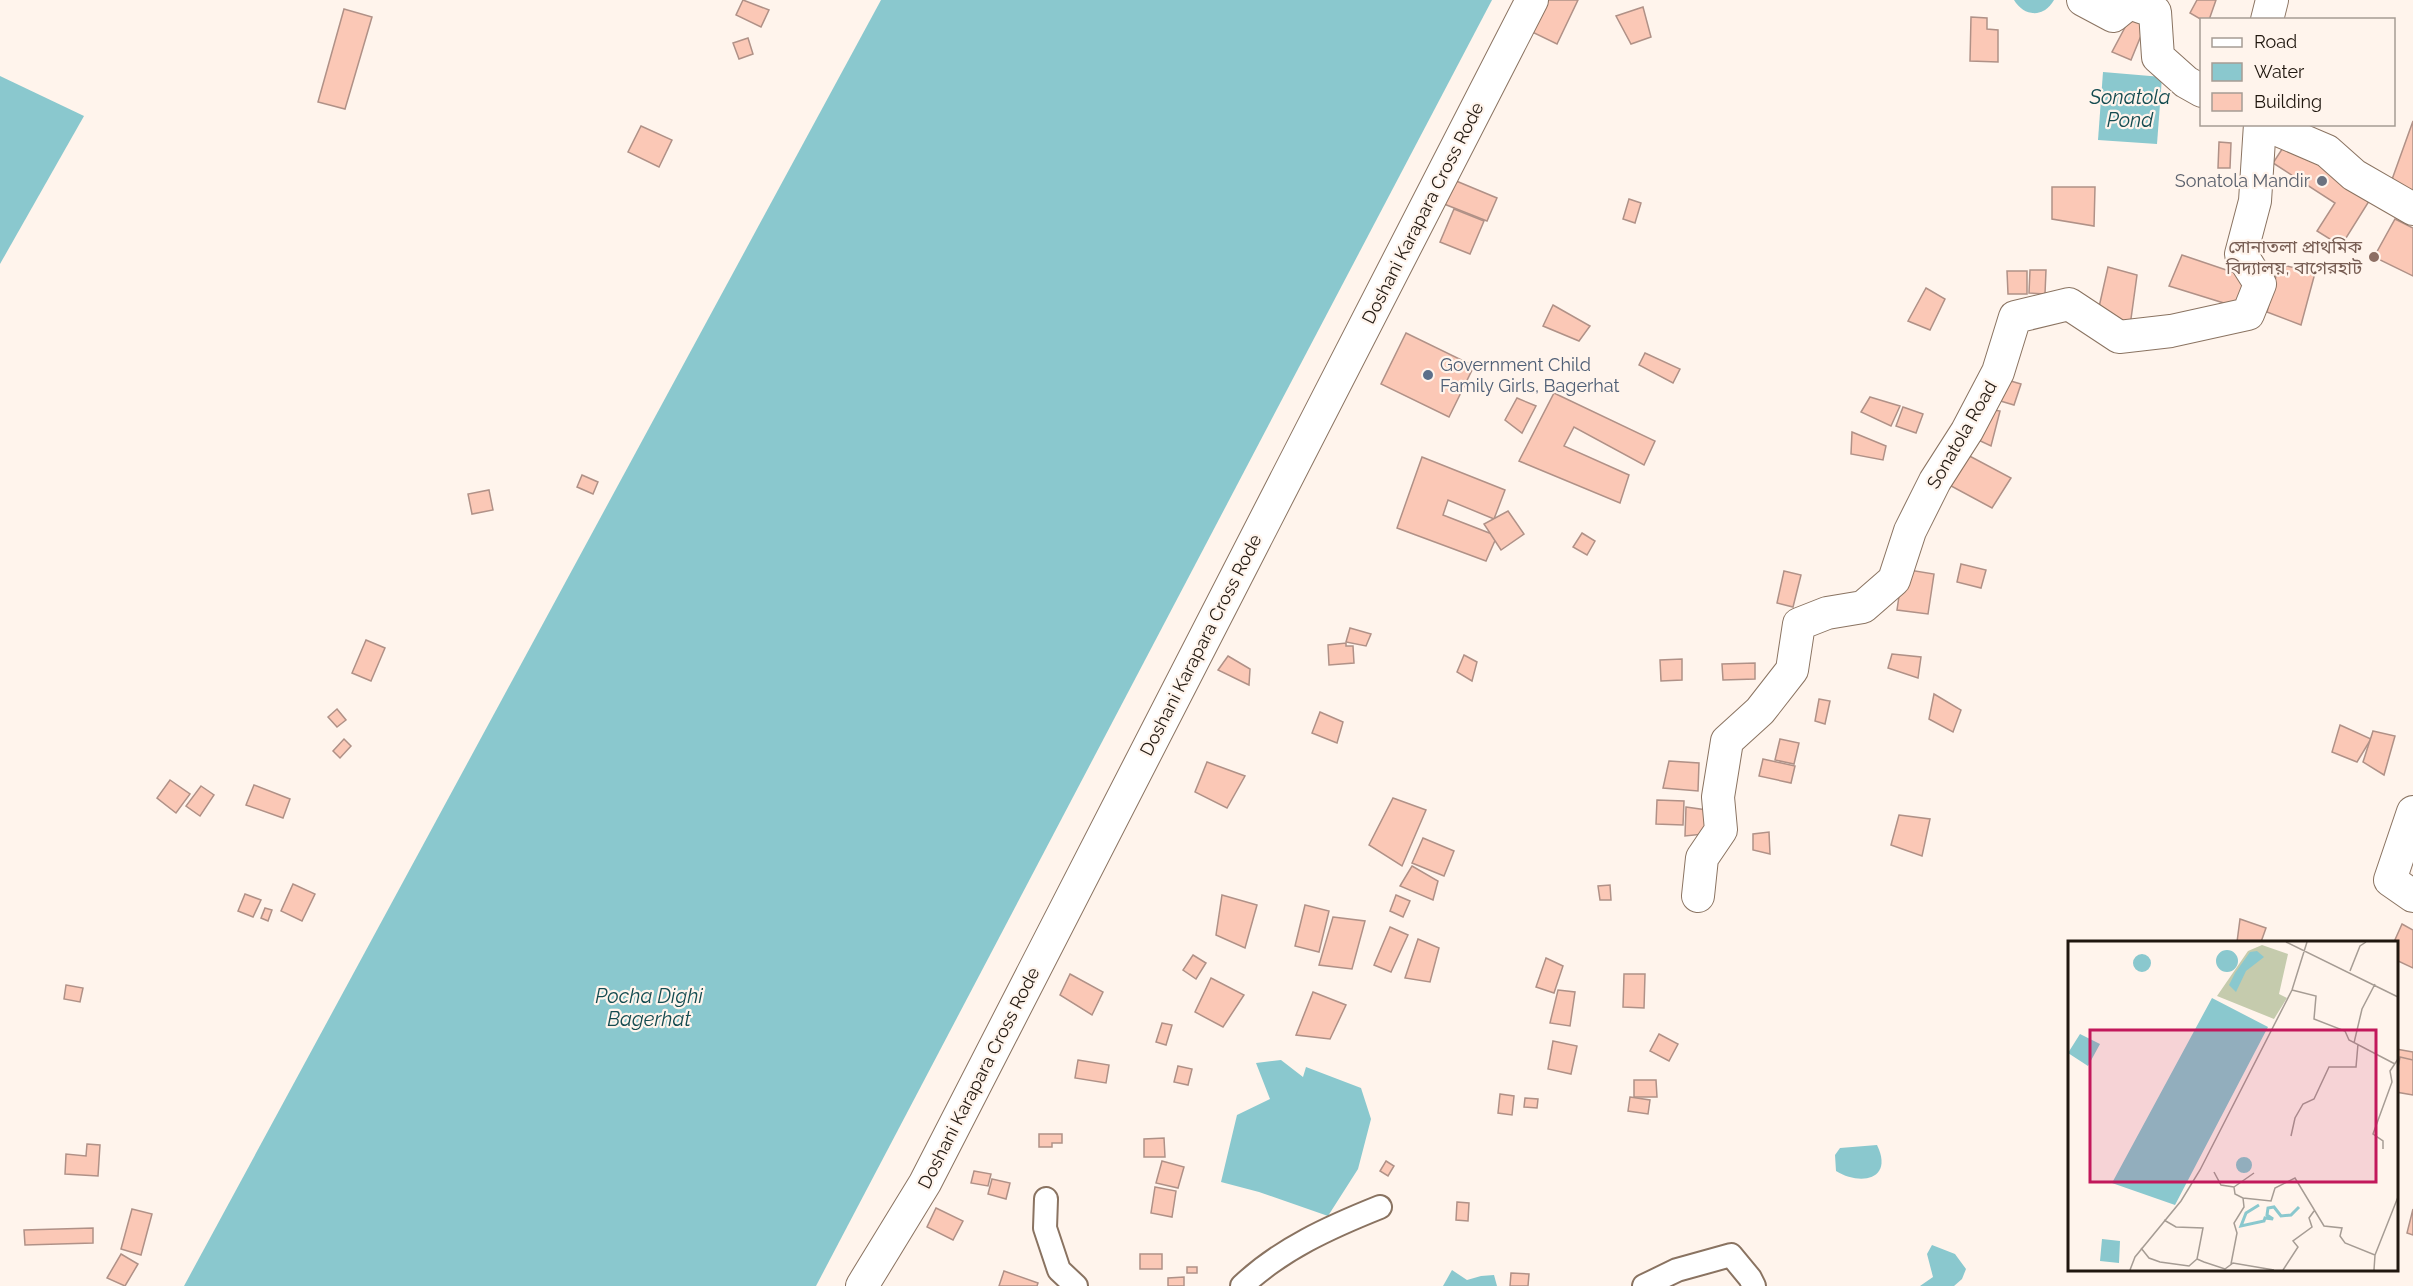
<svg xmlns="http://www.w3.org/2000/svg" width="2413" height="1286" viewBox="0 0 2413 1286" font-family="Raleway,'Noto Sans Bengali',sans-serif">
<rect width="100%" height="100%" fill="#fff4ec"/>
<g fill="#8ac8ce">
<polygon points="881,0 1492,0 816,1286 184,1286"/>
<path d="M2014,0H2054C2044,18 2024,17 2014,0Z"/>
<polygon points="2103,72 2162,77 2157,144 2098,140"/>
<polygon points="0,76 84,116 0,264"/>
<polygon points="1281,1060 1303,1077 1306,1067 1361,1088 1371,1119 1358,1169 1328,1216 1259,1192 1221,1182 1237,1115 1270,1099 1256,1063"/>
<path d="M1877,1145C1894,1180 1860,1186 1836,1171L1835,1155L1840,1148Z"/>
<polygon points="1932,1245 1955,1254 1966,1269 1962,1279 1954,1286 1920,1286 1933,1277 1927,1254"/>
<polygon points="1452,1270 1467,1280 1481,1276 1494,1275 1497,1286 1443,1286"/>
</g>
<g fill="#fbc8b6" stroke="#b09187" stroke-width="1.5">
<polygon points="743,0 769,10 761,27 736,15"/>
<polygon points="1543,0 1578,0 1557,44 1530,31"/>
<polygon points="2197,0 2216,0 2209,20 2202,20 2190,13"/>
<polygon points="1643,7 1651,37 1631,44 1616,16"/>
<polygon points="344,9 372,17 345,109 318,102"/>
<polygon points="1971,17 1987,18 1987,29 1998,30 1998,62 1970,61"/>
<polygon points="2130,18 2147,21 2131,60 2112,52"/>
<polygon points="748,38 753,54 739,59 733,43"/>
<polygon points="2413,121 2413,193 2390,185"/>
<polygon points="641,126 672,140 659,167 628,152"/>
<polygon points="2219,142 2231,143 2230,168 2218,168"/>
<polygon points="2286,143 2371,198 2341,246 2317,231 2335,203 2273,163"/>
<polygon points="1449,178 1497,198 1487,221 1439,202"/>
<polygon points="2052,187 2095,187 2094,226 2052,219"/>
<polygon points="1629,199 1641,203 1635,223 1623,219"/>
<polygon points="1454,209 1484,221 1470,254 1440,242"/>
<polygon points="2395,219 2413,228 2413,276 2374,257"/>
<polygon points="2182,255 2250,278 2240,308 2169,286"/>
<polygon points="2279,264 2315,273 2301,325 2267,312"/>
<polygon points="2108,267 2137,275 2130,326 2097,316"/>
<polygon points="2030,270 2046,270 2045,294 2029,293"/>
<polygon points="2007,271 2027,271 2027,294 2008,294"/>
<polygon points="1926,288 1945,299 1930,330 1908,321"/>
<polygon points="1553,305 1590,326 1579,341 1543,326"/>
<polygon points="1406,333 1474,366 1449,417 1381,384"/>
<polygon points="1645,353 1680,369 1673,383 1639,365"/>
<polygon points="2004,379 2021,384 2014,405 1997,400"/>
<polygon points="1554,393 1655,441 1644,465 1574,427 1564,446 1629,475 1620,503 1519,461"/>
<polygon points="1870,397 1900,406 1891,426 1861,412"/>
<polygon points="1517,398 1536,406 1522,433 1505,420"/>
<polygon points="1903,407 1923,414 1916,433 1896,426"/>
<polygon points="1983,408 2000,411 1991,446 1972,437"/>
<polygon points="1852,432 1886,446 1883,460 1851,454"/>
<polygon points="1962,452 2011,478 1992,508 1940,480"/>
<polygon points="1422,457 1505,490 1494,519 1448,500 1443,515 1497,536 1486,561 1397,528"/>
<polygon points="582,475 598,482 593,494 577,487"/>
<polygon points="489,490 493,510 472,514 468,494"/>
<polygon points="1508,511 1524,534 1501,550 1484,524"/>
<polygon points="1582,533 1595,541 1587,555 1573,547"/>
<polygon points="1961,564 1986,570 1981,588 1957,582"/>
<polygon points="1903,569 1934,574 1928,614 1897,610"/>
<polygon points="1784,571 1801,575 1793,607 1777,603"/>
<polygon points="1350,628 1371,634 1366,646 1346,642"/>
<polygon points="366,640 385,648 371,681 352,673"/>
<polygon points="1346,643 1346,646 1353,646 1354,663 1329,665 1328,645"/>
<polygon points="1892,654 1921,657 1918,678 1888,668"/>
<polygon points="1464,655 1477,662 1472,681 1457,672"/>
<polygon points="1228,656 1250,669 1249,685 1218,670"/>
<polygon points="1682,659 1682,680 1661,681 1660,660"/>
<polygon points="1755,663 1755,679 1723,680 1722,664"/>
<polygon points="1934,694 1961,710 1953,732 1929,719"/>
<polygon points="1819,699 1830,701 1825,724 1815,721"/>
<polygon points="337,709 346,720 337,727 328,717"/>
<polygon points="1320,712 1343,722 1337,743 1312,733"/>
<polygon points="2340,725 2371,739 2357,762 2332,752"/>
<polygon points="2373,731 2395,736 2384,775 2363,762"/>
<polygon points="344,739 351,746 340,758 333,751"/>
<polygon points="1780,739 1799,743 1794,764 1775,760"/>
<polygon points="1763,759 1795,766 1791,783 1759,776"/>
<polygon points="1669,761 1699,763 1698,791 1663,788"/>
<polygon points="1207,762 1245,776 1227,808 1195,792"/>
<polygon points="170,780 190,794 176,813 157,798"/>
<polygon points="254,785 290,799 283,818 246,805"/>
<polygon points="201,786 214,795 200,816 186,806"/>
<polygon points="1393,798 1426,810 1402,866 1369,845"/>
<polygon points="1657,800 1684,801 1683,825 1656,824"/>
<polygon points="1686,807 1714,811 1713,833 1685,836"/>
<polygon points="1899,815 1930,819 1922,856 1891,845"/>
<polygon points="1769,832 1770,854 1753,850 1753,834"/>
<polygon points="1423,838 1454,851 1444,876 1412,863"/>
<polygon points="1412,866 1438,881 1433,900 1400,886"/>
<polygon points="293,884 315,894 302,921 281,911"/>
<polygon points="1610,885 1611,900 1600,900 1598,886"/>
<polygon points="245,894 261,900 253,917 238,911"/>
<polygon points="1222,895 1257,905 1245,948 1216,935"/>
<polygon points="1396,895 1410,901 1403,917 1390,911"/>
<polygon points="1305,905 1329,911 1319,952 1295,946"/>
<polygon points="265,908 272,910 268,921 261,918"/>
<polygon points="1333,917 1365,921 1352,969 1319,965"/>
<polygon points="2240,919 2266,928 2261,942 2237,942"/>
<polygon points="2402,924 2413,930 2413,968 2396,960 2396,942 2394,942"/>
<polygon points="1390,927 1408,935 1391,972 1374,965"/>
<polygon points="1418,939 1439,948 1430,982 1405,978"/>
<polygon points="1193,955 1206,963 1196,979 1183,970"/>
<polygon points="1546,958 1563,966 1554,993 1536,987"/>
<polygon points="1070,974 1103,992 1092,1015 1060,995"/>
<polygon points="1624,974 1645,974 1644,1008 1623,1007"/>
<polygon points="1211,978 1244,995 1223,1027 1195,1012"/>
<polygon points="66,985 83,988 80,1002 64,999"/>
<polygon points="1558,990 1575,992 1570,1026 1550,1023"/>
<polygon points="1313,992 1346,1005 1330,1039 1296,1035"/>
<polygon points="1162,1023 1172,1025 1166,1045 1156,1042"/>
<polygon points="1659,1034 1678,1044 1669,1061 1650,1051"/>
<polygon points="1553,1041 1577,1046 1571,1074 1548,1069"/>
<polygon points="2396,1049 2413,1052 2413,1077 2396,1075"/>
<polygon points="2400,1057 2413,1060 2413,1095 2396,1092 2396,1077"/>
<polygon points="1078,1060 1109,1065 1106,1083 1075,1078"/>
<polygon points="1178,1066 1192,1069 1188,1085 1174,1082"/>
<polygon points="1634,1080 1656,1080 1657,1097 1634,1097"/>
<polygon points="1500,1094 1514,1096 1512,1115 1498,1113"/>
<polygon points="1630,1097 1650,1100 1648,1114 1628,1111"/>
<polygon points="1525,1098 1538,1099 1537,1108 1524,1107"/>
<polygon points="1039,1134 1062,1134 1062,1143 1052,1143 1052,1147 1039,1147"/>
<polygon points="1164,1138 1165,1157 1144,1157 1144,1139"/>
<polygon points="87,1144 100,1145 98,1176 65,1174 66,1154 86,1156"/>
<polygon points="1162,1161 1184,1167 1178,1188 1156,1183"/>
<polygon points="1386,1161 1394,1166 1388,1176 1380,1171"/>
<polygon points="974,1171 991,1174 988,1186 971,1183"/>
<polygon points="992,1179 1010,1183 1006,1199 988,1194"/>
<polygon points="1155,1187 1176,1191 1172,1217 1151,1213"/>
<polygon points="1457,1202 1469,1203 1468,1221 1456,1220"/>
<polygon points="936,1208 963,1221 953,1240 927,1227"/>
<polygon points="132,1209 152,1214 141,1255 121,1249"/>
<polygon points="2413,1209 2413,1235 2407,1233"/>
<polygon points="93,1228 93,1243 25,1245 24,1230"/>
<polygon points="121,1254 138,1264 125,1286 107,1278"/>
<rect x="1140" y="1254" width="22" height="15"/>
<rect x="1187" y="1267" width="10" height="6"/>
<polygon points="1004,1271 1038,1283 1037,1286 999,1286"/>
<polygon points="1511,1273 1529,1274 1528,1286 1510,1286"/>
<polygon points="1184,1277 1184,1286 1168,1286 1168,1278"/>
</g>
<g fill="none" stroke-linecap="round" stroke-linejoin="round">
<g stroke="#8a7361" stroke-width="26">
<g id="street">
<polyline points="1046,1199 1045,1228 1059,1270 1076,1286"/>
<path d="M1242,1286C1281,1249 1330,1227 1380,1207"/>
<polyline points="1644,1286 1677,1270 1731,1255 1750,1278 1754,1286"/>
</g>
</g>
<g stroke="#8a7361" stroke-width="34">
<g id="secondary">
<polyline points="2083,0 2113,16 2129,3 2155,12 2158,57 2186,82 2202,91"/>
<polyline points="2267,20 2272,0"/>
<polyline points="2264,124 2327,151 2354,175 2413,209"/>
<polyline points="2413,812 2390,880 2413,896"/>
<polyline points="1698,896 1702,858 1721,830 1718,797 1727,741 1760,711 1792,670 1799,624 1827,613 1863,607 1894,580 1910,531 1935,481 1967,431 1998,372 2015,317 2069,304 2119,337 2171,331 2248,314 2260,284 2241,254 2255,201 2260,124"/>
<polyline points="862,1286 925,1183 1532,0"/>
</g>
</g>
<use href="#street" stroke="#fff" stroke-width="22"/>
<use href="#secondary" stroke="#fff" stroke-width="32"/>
</g>
<circle fill="#6b7280" stroke="#fff4ec" stroke-width="2" cx="2322" cy="181" r="6"/>
<circle fill="#8d6e63" stroke="#fff4ec" stroke-width="2" cx="2374" cy="257" r="6"/>
<circle fill="#5c6f8a" stroke="#fff4ec" stroke-width="2" cx="1428" cy="375" r="6"/>
<g text-anchor="middle" stroke-width="4.5" stroke-linejoin="round" paint-order="stroke">
<g font-size="18" fill="#5b616d" stroke="#fff4ec" text-anchor="end">
<text x="2310" y="187">Sonatola Mandir</text>
</g>
<g font-size="18" fill="#20170f" stroke="#fff4ec">
<text transform="translate(1423 213) rotate(-63)" y="6">Doshani Karapara Cross Rode</text>
<text transform="translate(1962 435) rotate(-60)" y="6">Sonatola Road</text>
<text transform="translate(1201 645) rotate(-63)" y="6">Doshani Karapara Cross Rode</text>
<text transform="translate(979 1078) rotate(-63)" y="6">Doshani Karapara Cross Rode</text>
</g>
<g font-size="18" fill="#785e54" stroke="#fff4ec" text-anchor="end">
<text x="2362" y="253">সোনাতলা প্রাথমিক<tspan x="2362" dy="21">বিদ্যালয়, বাগেরহাট</tspan></text>
</g>
<g font-size="18" fill="#4e5e75" stroke="#fff4ec" text-anchor="start">
<text x="1440" y="371">Government Child<tspan x="1440" dy="21">Family Girls, Bagerhat</tspan></text>
</g>
<g font-size="20" font-style="italic" fill="#144b50" stroke="#fff4ec">
<text x="2130" y="104">Sonatola<tspan x="2130" dy="23">Pond</tspan></text>
<text x="649" y="1003">Pocha Dighi<tspan x="649" dy="23">Bagerhat</tspan></text>
</g>
</g>
<g transform="translate(2068 941)">
<rect width="330" height="330" fill="#fff4ec"/>
<path d="M194,4L220,13L211,53L219,57L206,78L149,55L180,10Z" fill="#c5cbad"/>
<path d="M148 20a11 11 0 1 1 22 0a11 11 0 1 1-22 0ZM189,10L196,16L178,30L168,51L161,44L167,32L182,11ZM65 22a9 9 0 1 1 18 0a9 9 0 1 1-18 0ZM144,57L200,86L107,264L44,242ZM12,93L32,103L20,125L0,112ZM168 224a8 8 0 1 1 16 0a8 8 0 1 1-16 0ZM34,298L52,300L51,322L32,320Z" fill="#8ac8ce"/>
<path fill="none" stroke="#8ac8ce" stroke-width="3" d="M191,264L178,272L173,285L196,280L197,277L205,278L199,274L200,267L206,266L213,275L223,274L231,266"/>
<path fill="none" stroke="#a69c94" stroke-width="1.5" d="M218,1L330,56M282,30L292,5L298,1M224,49L248,55L246,78L277,90L281,99L327,123M286,102L294,68L307,43M223,195L227,177L235,163L246,158L261,126H288L290,103M315,208V200L305,193L324,141L322,130L330,118M146,231L153,244L166,246M175,257L203,260L207,247L227,237L256,285L274,287L272,295L277,302L307,314L306,329M96,279L108,286L135,287L129,318L136,321L157,328L165,322L206,329M73,307L81,317L92,321L121,325L129,318M307,314L330,256M163,323L169,292L166,282L176,266L175,257L167,253L166,246L186,232M62,329L67,316L113,260L132,229L224,49L239,1M215,329L230,306L225,300L244,286L241,277L246,270"/>
<path fill="#c2185b" fill-opacity="0.15" stroke="#c2185b" stroke-width="3" d="M22,89H308V241H22Z"/>
<rect width="330" height="330" fill="none" stroke="#20170f" stroke-width="3"/>
</g>
<rect x="2200" y="18" width="195" height="108" fill="#fff4ec" stroke="#a69c94" stroke-width="1.5"/>
<rect x="2212" y="38" width="30" height="9" fill="#ffffff" stroke="#a69c94" stroke-width="1.5"/>
<text x="2254" y="48" font-size="18" fill="#20170f">Road</text>
<rect x="2212" y="63" width="30" height="18" fill="#8ac8ce" stroke="#a69c94" stroke-width="1.5"/>
<text x="2254" y="78" font-size="18" fill="#20170f">Water</text>
<rect x="2212" y="93" width="30" height="18" fill="#fbc8b6" stroke="#a69c94" stroke-width="1.5"/>
<text x="2254" y="108" font-size="18" fill="#20170f">Building</text>
</svg>
